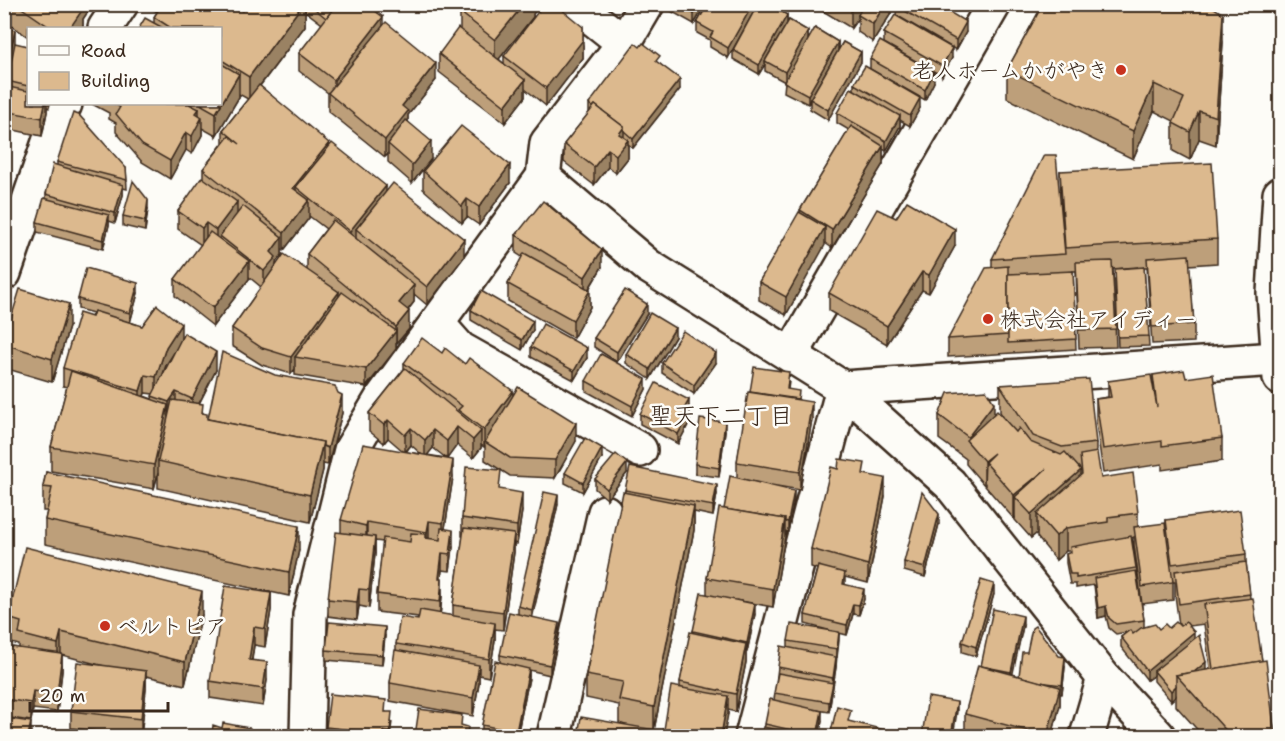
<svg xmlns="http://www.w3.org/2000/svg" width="1285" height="741" viewBox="0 0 1285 741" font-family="'Shantell Sans','Klee One',sans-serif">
<rect width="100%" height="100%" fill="#fdfcf7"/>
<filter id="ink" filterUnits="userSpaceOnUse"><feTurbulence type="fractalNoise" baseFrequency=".0167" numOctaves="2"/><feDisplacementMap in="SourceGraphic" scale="12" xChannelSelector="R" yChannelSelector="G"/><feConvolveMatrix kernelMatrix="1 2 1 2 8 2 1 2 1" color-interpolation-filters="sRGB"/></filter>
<g filter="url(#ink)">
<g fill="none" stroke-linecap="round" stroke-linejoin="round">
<g stroke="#3b2a1e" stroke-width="38">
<g id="minor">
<polyline points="575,4 624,43"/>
<polyline points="105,28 121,4"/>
<polyline points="543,177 648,266 843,388 950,484 1104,678 1158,736"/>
<polyline points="1280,194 1274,293 1280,378"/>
<polyline points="4,273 57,119 65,104"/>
<polyline points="437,323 460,349 640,450"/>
<polyline points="791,355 994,4"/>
<polyline points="843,388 1277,359"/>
<polyline points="307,736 310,615 351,450 382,398 543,177 547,143 624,43 647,4"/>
<polyline points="554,736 605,512"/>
<polyline points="752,736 843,388"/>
<polyline points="1087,736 1104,678"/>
</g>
</g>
<use href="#minor" stroke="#fdfcf7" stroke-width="33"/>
</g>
<g fill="#bd9f7a" stroke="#3b2a1e" stroke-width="1.5" fill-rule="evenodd">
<polygon points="4,4 91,4 91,7 83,19 83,28 28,28 28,37 7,22 7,5 4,12"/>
<path d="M145,4H246L243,11L247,4H380L374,11L383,26L436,80L408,115V122L431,159L412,183L388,162V154L385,157L328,111V93L299,71V53L322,24L305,11V26L260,86L329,147L464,257L427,305L414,294V302L408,310L409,329L396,344V349L366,387L295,375V369L291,374L262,365L232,346V328L261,287L249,277V279L213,326L175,296V279L201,245L178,229V211L203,178V169L223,143V130L248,99L239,94V97L216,136L202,128V135L192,154L186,150L170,179L142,162L116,132V123L109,119V113L92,104H220V28H139L154,23V17L157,12ZM309,216L326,229L307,254V270L276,264V262L282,255V249L284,250L309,218Z"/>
<polygon points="535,4 535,11 533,14 533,17 499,59 504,64 504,56 583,45 583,58 546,106 525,89 525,97 505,123 439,72 439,54 460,29 460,12"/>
<polygon points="662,4 706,4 694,24 662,6"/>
<polygon points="708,4 769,4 787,15 787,23 789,20 808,31 808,41 805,46 815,28 838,42 838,50 843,42 861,52 861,62 828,120 810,109 810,101 808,104 784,92 785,82 765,71 765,64 759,74 733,59 733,50 756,8 728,58 710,47 710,40 697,33 697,23"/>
<polygon points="823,4 897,4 873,42 858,32 858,18 851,28 823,11"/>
<polygon points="897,4 954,4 949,12 966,32 956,50 896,15"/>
<polygon points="1043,4 1215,4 1213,8 1223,42 1216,145 1199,139 1190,160 1173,151 1173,123 1174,121 1154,111 1133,159 1007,98 1007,70"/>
<polygon points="4,28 15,44 28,46 28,104 50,104 49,108 47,107 47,112 42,136 4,128"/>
<polygon points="884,33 952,58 942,76 884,43"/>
<polygon points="870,59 934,82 925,100 870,69"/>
<polygon points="660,64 680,89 633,148 628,144 628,158 616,173 608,167 594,185 564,162 564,144 589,113 589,104"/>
<polygon points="854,84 920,108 910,126 900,120 900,126 886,151 883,149 883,164 832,248 825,243 786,315 759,300 759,282 800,213 800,210 849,130 837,123 837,113 854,90"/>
<polygon points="57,162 126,168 127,189 123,188 123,195 115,223 109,221 109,225 103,249 37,232 37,222 46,198 46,194 57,165"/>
<polygon points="423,171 510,183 479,225 467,217 462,223 423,189"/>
<polygon points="1060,171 1217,239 1217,263 1189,265 1194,324 1194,342 1152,344 1147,267 1144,267 1149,346 1118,347 1115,279 1138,267 1113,269 1116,347 1079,348 1076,271 1073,271 1076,349 948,357 948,339 992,268 992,259 1062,225"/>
<polygon points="148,209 145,231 123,226 123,216"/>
<polygon points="516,235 602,267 589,289 590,307 573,338 508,301 508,284 522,257 516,253"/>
<polygon points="955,246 929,293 922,290 887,344 829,311 829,293"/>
<path d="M138,293L130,322L181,340L216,370L199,404L203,413L207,419L342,413L328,465L323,464V470L310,522L158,488V473L154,489L51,471V447L67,387L63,386V368L93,313L78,309V299ZM177,347L162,378L166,365ZM145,393L153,394L152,399L144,396Z"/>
<polygon points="471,310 533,330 522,350 471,320"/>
<polygon points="647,314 617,362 594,347 594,338"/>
<polygon points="69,327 52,382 4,368 4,341"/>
<polygon points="675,337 650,379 626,363 626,354"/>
<polygon points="531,347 587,358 574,380 531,357"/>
<path d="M442,353L465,364L513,396L576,441L555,478L510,476L485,460V446L484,447L481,445V448L473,458L457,445L447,458L453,477L445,528L453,547L450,571L442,570L441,578L442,596L440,614L453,616V605L463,536H462V518L501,490L522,511L517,544L514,543V552L503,630L495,629V640L489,677L479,675V683L473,716L390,701V683L396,650V644L418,620V617L377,612V594L383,542L375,541V554L369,608L359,606L357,620L328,616V599L341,533V520L403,451L388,438L384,443L369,431V413L404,369V363ZM411,445L421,454L406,452ZM433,448L446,458L427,455Z"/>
<polygon points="662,363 716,363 694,394 662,373"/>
<polygon points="1153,375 1186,378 1222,438 1222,461 1162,470 1162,464 1103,473 1096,423 1096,399 1108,397 1108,381 1153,383"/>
<polygon points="586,381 646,389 632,416 586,391"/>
<polygon points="789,382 788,389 799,400 812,419 800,490 771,485 794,500 788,532 785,531 785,537 773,607 735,600 755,614 747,652 746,652 746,662 736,712 728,710 728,714 680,687 680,682 693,631 707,594 707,578 724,509 737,477 737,462 750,392"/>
<path d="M1000,385L1096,443V453L1101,478L1138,513V527L1166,531V520L1246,554V562L1250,598L1262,661L1275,736H1203L1176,706V696L1171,701L1154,681V675L1147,680L1121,647V637L1127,632L1116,634L1109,628L1106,616L1098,618L1094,585L1076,588V584H1070L1066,563V554L1070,553V551H1066L1056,560L1037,537V533L1031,538L1015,520V518L1014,519L985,486V484L984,485L966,464V459L939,439V415L994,413L1007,423L1000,412ZM1134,537V545L1142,604L1173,600V582H1175V595L1179,625L1169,628L1159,629L1144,628V620L1132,538ZM1204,624L1210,669L1206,670L1189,626Z"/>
<polygon points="689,410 689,411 690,421 678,444 640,424 640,414"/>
<polygon points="725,431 719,477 695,474 695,464"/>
<polygon points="602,458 583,492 565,483 565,473"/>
<polygon points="46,472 299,550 289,596 45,544 45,520 47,511 43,511 43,487"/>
<polygon points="627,473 607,499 595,489 595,479"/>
<polygon points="865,474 885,496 868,583 845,577 845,584 864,599 859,615 853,614 847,635 839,633 836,667 829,712 817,710 822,721 819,736 761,736 774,700 778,667 788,647 788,641 828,630 805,624 805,615 817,569 811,567 811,549"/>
<polygon points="625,490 717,494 713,516 694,512 694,530 654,730 655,736 619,723 619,705 586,698 586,675"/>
<polygon points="558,504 532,617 559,632 550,675 529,670 529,678 517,736 491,736 482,735 482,725 500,662 500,655 518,614 518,606"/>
<polygon points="939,524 925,577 904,571 904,562"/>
<polygon points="271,593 271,610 265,647 254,645 252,660 267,680 263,706 210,698 210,681"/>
<polygon points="994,594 976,656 962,652 962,642"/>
<polygon points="202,615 185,685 146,676 146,689 141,736 71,728 71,711 104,666 62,655 62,671 57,712 33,709 31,721 4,717 4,646 19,648 19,645 8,642 8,618"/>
<polygon points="1023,626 1012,674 1019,676 1065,667 1062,694 1060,694 1060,705 1052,736 983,736 965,732 965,714 981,666"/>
<polygon points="385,636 382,665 326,660 326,650"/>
<polygon points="386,712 392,722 390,736 326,736 326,727"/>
</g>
<g fill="#9a8263" stroke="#3b2a1e" stroke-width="1.5">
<polygon points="78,4 91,4 91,7 83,19 83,28 68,28 78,16"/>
<polygon points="238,4 246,4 238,20"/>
<polygon points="303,4 305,4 305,26 249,100 249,77"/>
<polygon points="372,4 380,4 369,17 369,8"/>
<polygon points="524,4 535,4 535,11 533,14 533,17 495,64 495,40"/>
<polygon points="700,4 706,4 694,24 694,14"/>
<polygon points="753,4 758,4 728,58 728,48"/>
<polygon points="866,4 858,15 858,18 851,28 851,5"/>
<polygon points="885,4 897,4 873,42 873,24"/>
<polygon points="946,4 954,4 946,17"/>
<polygon points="1223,14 1223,42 1216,145 1216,117"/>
<polygon points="787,15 787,24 765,61 765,64 759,74 759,65"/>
<polygon points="383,17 383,35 334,98 334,80"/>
<polygon points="966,22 966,32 956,50 956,40"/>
<polygon points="583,27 583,58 546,106 546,88"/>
<polygon points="15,30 15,48 4,98 4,80"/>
<polygon points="808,31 808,41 785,82 785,72"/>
<polygon points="838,42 838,51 810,99 808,104 808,95"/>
<polygon points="952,48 952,58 942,76 942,66"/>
<polygon points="861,52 861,62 828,120 828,110"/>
<polygon points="436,63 436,80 408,115 408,128 388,144 388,154 385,157 385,140 402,106"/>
<polygon points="934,72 934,82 925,100 925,90"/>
<polygon points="239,74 239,97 216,136 216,113"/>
<polygon points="680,79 680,89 633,148 633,139"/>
<polygon points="525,80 525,97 505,123 505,106"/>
<polygon points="1154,84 1154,111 1133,159 1133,131"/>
<polygon points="920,98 920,108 910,126 910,116"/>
<polygon points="45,104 47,104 47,112 42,136 42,118"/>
<polygon points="199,109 199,124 202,117 202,135 192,154 192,136 196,113"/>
<polygon points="1199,111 1199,139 1190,160 1190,132"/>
<polygon points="900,116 900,126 886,151 886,141"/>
<polygon points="624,127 624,145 628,140 628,158 616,173 616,155 619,134"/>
<polygon points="186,132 186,150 170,179 170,161"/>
<polygon points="431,141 431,159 412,183 412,165"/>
<polygon points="329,143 329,160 296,187 296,202 293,188"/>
<polygon points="883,146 883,164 832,248 832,230"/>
<polygon points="608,149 608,167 594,185 594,167"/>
<polygon points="510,165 510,183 479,225 479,207"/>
<polygon points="123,185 123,195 115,223 115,213"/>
<polygon points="386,186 386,204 356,229 356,242 350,249 350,231"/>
<polygon points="467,199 467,217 462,223 462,206"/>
<polygon points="148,200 148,209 145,231 145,221"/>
<polygon points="309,200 309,218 284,250 284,233"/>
<polygon points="237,202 237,219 220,236 220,242 216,248 216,230"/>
<polygon points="109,215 109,225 103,249 103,240"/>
<polygon points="206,223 206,240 202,246 202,228"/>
<polygon points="825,227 825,245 786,315 786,297"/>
<polygon points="955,229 955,246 929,293 929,275"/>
<polygon points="282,237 282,255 276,262 276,275 264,289 264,271 271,252"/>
<polygon points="464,239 464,257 427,305 427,287"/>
<polygon points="602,250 602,267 585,295 585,277"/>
<polygon points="249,261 249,279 213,326 213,308"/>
<polygon points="922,272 922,290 887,344 887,326"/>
<polygon points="138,283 138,293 130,323 130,313"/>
<polygon points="414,285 414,302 399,321 399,303"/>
<polygon points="590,290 590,307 573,338 573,320"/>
<polygon points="339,292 339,310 295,357 295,369 291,374 291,357"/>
<polygon points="69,304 69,327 52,382 52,359"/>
<polygon points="647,304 647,314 617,362 617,352"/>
<polygon points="409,311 409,329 396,344 396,327"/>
<polygon points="533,321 533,330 522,350 522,340"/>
<polygon points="181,324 181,342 166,365 156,395 156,377 166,347"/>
<polygon points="675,328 675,337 650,379 650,369"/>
<polygon points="396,331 396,349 366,387 366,369"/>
<polygon points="587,348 587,358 574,380 574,371"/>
<polygon points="216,352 216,370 192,417 192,399"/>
<polygon points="716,353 716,363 694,394 694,385"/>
<polygon points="145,375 145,393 140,409 140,391"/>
<polygon points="646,379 646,389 632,416 632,406"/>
<polygon points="513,391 513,408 485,442 484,447 484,430"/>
<polygon points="176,392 176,410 169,419 169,402"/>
<polygon points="342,395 342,413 328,465 328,448"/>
<polygon points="689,400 689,410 684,419 684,409"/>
<polygon points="812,402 812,419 800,490 800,472"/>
<polygon points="994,403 994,427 968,442 968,437"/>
<polygon points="168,405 168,428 158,461 158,473 154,489 154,465"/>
<polygon points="690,412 690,421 678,444 678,434"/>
<polygon points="388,420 388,438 384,443 384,425"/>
<polygon points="725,422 725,431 719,477 719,468"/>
<polygon points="576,423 576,441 555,478 555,460"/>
<polygon points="457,427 457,445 447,459 447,441"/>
<polygon points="411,428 411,445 405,452 405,435"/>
<polygon points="433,430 433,448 425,458 425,440"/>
<polygon points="481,431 481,448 473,458 473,440"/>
<polygon points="323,442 323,470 310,522 310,495"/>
<polygon points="602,448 602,458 583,492 583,483"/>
<polygon points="994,453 985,462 984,485 984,461"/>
<polygon points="453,460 453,477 443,541 443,523"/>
<polygon points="627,463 627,473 607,499 607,489"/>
<polygon points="1046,469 1015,497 1015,518 1014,519 1014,495"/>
<polygon points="1081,470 1081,494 1037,514 1037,533 1031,538 1031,514"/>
<polygon points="885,478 885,496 868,583 868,565"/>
<polygon points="717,485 717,494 713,516 713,506"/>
<polygon points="794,491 794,500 788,532 788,522"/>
<polygon points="522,493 522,511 517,544 517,526"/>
<polygon points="558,495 558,504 532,619 532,610"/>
<polygon points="694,506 694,530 654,730 654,707"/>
<polygon points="939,514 939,524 925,577 925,568"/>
<polygon points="785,519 785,537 773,607 773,589"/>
<polygon points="429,521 429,539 427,550 427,532"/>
<polygon points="367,522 367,540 366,544 366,526"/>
<polygon points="299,526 299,550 289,596 289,572"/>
<polygon points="1066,528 1066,551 1056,560 1056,536"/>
<polygon points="453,530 453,547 450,571 450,554"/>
<polygon points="514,534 514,552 503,630 503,612"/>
<polygon points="375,537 375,554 369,608 369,590"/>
<polygon points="442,553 442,570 439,596 439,578"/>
<polygon points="442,578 442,596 440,619 440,602"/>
<polygon points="994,584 994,594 976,656 976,647"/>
<polygon points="359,589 359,606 357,620 357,602"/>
<polygon points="864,589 864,599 859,615 859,605"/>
<polygon points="202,591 202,615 185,685 185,662"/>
<polygon points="271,593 271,610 265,647 265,629"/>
<polygon points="755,604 755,614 747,652 747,643"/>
<polygon points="853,604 853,614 847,635 847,625"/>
<polygon points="1106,606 1106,616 1098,618 1098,608"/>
<polygon points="1023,616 1023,626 1011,682 1011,672"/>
<polygon points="495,623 495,640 489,677 489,659"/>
<polygon points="559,623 559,632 550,675 550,665"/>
<polygon points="254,627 254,645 249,678 249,660"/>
<polygon points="385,627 385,636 382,665 382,655"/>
<polygon points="61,632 61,655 58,668 58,644"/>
<polygon points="839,632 839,641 837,658 837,649"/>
<polygon points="1194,632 1194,642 1154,671 1154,675 1147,680 1147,671"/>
<polygon points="746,644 746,662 736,712 736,694"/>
<polygon points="62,654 62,671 57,712 57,694"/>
<polygon points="836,657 836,667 829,712 829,702"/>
<polygon points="1065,657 1065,667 1062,694 1062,685"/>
<polygon points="267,662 267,680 263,706 263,689"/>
<polygon points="1206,662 1206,672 1182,681"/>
<polygon points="479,665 479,683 473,716 473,698"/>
<polygon points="529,669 529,678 517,736 516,736 516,732"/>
<polygon points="146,671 146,689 141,736 141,719"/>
<polygon points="1176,686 1176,696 1171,701 1171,691"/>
<polygon points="1060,687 1060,705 1052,736 1047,736"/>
<polygon points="33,691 33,709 31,721 31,703"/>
<polygon points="728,696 728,714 724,736 721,736"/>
<polygon points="957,702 957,712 953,736 951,736"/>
<polygon points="822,711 822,721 819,736 817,736"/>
<polygon points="31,722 31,736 28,736"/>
</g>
<g fill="#dcb98e" stroke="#3b2a1e" stroke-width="1.5">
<polygon points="16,4 76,4 83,9 70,28 51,28"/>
<polygon points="162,4 232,4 243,11 247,4 303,4 249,77 220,59 220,28 171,28 154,17"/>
<polygon points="309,4 337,4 326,18"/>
<polygon points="337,4 366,4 383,17 334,80 299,53"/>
<polygon points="465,4 524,4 495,40 460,12"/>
<polygon points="544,4 555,4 583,27 583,40 546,88 504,56"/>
<polygon points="677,4 700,4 694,14"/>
<polygon points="708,4 753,4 728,48 710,37 713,32 697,23"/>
<polygon points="758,4 769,4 787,15 759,65 733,50"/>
<polygon points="864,4 885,4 873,24 858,15"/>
<polygon points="897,4 936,4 966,22 956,40 896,6"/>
<polygon points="1043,4 1208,4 1223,14 1216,117 1199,111 1190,132 1173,123 1184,98 1154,84 1133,131 1007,70"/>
<polygon points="895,15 952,48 942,66 884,33"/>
<polygon points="145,18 163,28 139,28"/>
<polygon points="789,20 808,31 785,72 765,61"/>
<polygon points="386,22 436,63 402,106 408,111 385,140 328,93"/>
<polygon points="4,28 15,30 4,80"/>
<polygon points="458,28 525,80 505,106 439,54"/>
<polygon points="815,28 838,42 808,95 784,82"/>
<polygon points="880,41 934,72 925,90 870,59"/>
<polygon points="843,42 861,52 828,110 810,99"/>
<polygon points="15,43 28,46 28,86 7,81"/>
<polygon points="635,43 640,47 643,43 660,56 656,61 680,79 633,139 624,131 624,127 595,105 593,107 589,104"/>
<polygon points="220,63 239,74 216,113 200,104 220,104"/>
<polygon points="865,66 920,98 910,116 854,84"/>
<polygon points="259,85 329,143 293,188 309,200 284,233 203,169 229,136 240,144 223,130"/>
<polygon points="4,86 28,91 28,104 45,104 42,118 4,111"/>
<polygon points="851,88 900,116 886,141 837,113"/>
<polygon points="114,104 189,104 199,109 196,113 202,117 192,136 186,132 170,161 142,145 116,114 120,107"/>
<polygon points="595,105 624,127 619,134 628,140 616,155 608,149 594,167 564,144"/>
<polygon points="73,113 79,115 126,168 127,180 57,162"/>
<polygon points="406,120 431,141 412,165 388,144"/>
<polygon points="461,126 510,165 479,207 467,199 462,206 423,171"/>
<polygon points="851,126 883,146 832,230 800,210"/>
<polygon points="332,143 386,186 350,231 296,187"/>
<polygon points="1044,155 1056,155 1065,254 992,259"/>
<polygon points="1212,163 1217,239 1065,248 1060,171"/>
<polygon points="53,164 123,185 115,213 46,194"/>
<polygon points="202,177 237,202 216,230 206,223 202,228 178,211"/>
<polygon points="133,181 148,200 145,221 123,216"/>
<polygon points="393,183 464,239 427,287 356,229"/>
<polygon points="44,198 109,215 103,240 37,222"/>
<polygon points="543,201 602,250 585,277 516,235"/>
<polygon points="907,201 955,229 929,275 922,272 887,326 829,293 877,209 896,218"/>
<polygon points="243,206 282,237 271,252 276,257 264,271 220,236"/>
<polygon points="799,212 825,227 786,297 759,282"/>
<polygon points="333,220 414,285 399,303 409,311 396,327 307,254"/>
<polygon points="210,232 249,261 213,308 175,279"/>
<polygon points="524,253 590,290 573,320 508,284"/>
<polygon points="284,254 339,292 291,357 262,348 232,328"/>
<polygon points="1189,255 1194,324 1152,327 1147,258"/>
<polygon points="1112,261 1116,329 1079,330 1076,262"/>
<polygon points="1008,266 1008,335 948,339 986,268"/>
<polygon points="1144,267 1149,336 1118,337 1115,269"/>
<polygon points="86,268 138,283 130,313 78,299"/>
<polygon points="1073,271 1076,339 1008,343 1008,274"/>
<polygon points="20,289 69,304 52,359 4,344 4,341"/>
<polygon points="625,290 647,304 617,352 594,338"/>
<polygon points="481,291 533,321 522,340 471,310"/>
<polygon points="342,292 396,331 366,369 295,357"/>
<polygon points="157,305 181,324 166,347 156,377 145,375 140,391 63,368 79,313 92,317 94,311 142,326"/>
<polygon points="650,313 675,328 650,369 626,354"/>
<polygon points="543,324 587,348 574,371 531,347"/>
<polygon points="683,331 716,353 694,385 662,363"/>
<polygon points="184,333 216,352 192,399 176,392 169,402 152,396"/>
<polygon points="422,338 442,353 445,348 465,364 469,358 513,391 484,430 458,410 462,406 404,363"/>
<polygon points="222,352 275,375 335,386 338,393 342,395 328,448 323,446 323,442 208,419"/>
<polygon points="601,354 646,379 632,406 586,381"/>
<polygon points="754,367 789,372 787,389 799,391 798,399 750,392"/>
<polygon points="405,368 481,431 473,440 457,427 447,441 433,430 425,440 411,428 405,435 388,420 384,425 369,413"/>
<polygon points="1184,370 1186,378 1213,374 1222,438 1162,446 1162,441 1103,449 1096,399 1111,397 1108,381 1151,375 1157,407 1153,375"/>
<polygon points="71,371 168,405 154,465 51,447"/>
<polygon points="1089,379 1096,443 1062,447 1033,436 1000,385"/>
<polygon points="656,383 689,400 684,409 690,412 678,434 640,414"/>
<polygon points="518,387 576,423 555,460 510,458 485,442"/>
<polygon points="986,390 994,403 968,437 939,415 948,393"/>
<polygon points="748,392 812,402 800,472 737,462"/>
<polygon points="172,400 203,404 202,413 207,414 207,419 323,442 310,495 158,461"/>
<polygon points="997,411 1016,432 1019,428 1030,442 1061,455 1065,452 1081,470 1031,514 1015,497 1046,469 1014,495 985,462 994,453 984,461 966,440"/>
<polygon points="700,419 725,422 719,468 695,464"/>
<polygon points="585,438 602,448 583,483 565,473"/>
<polygon points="363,444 453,460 443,523 429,521 427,532 367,522 366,526 341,520"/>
<polygon points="1097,452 1101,478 1133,473 1138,513 1108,517 1108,522 1066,528 1056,536 1037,514 1082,474 1080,455"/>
<polygon points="616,454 627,463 607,489 595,479"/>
<polygon points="839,459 865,463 863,474 885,478 868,565 811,549 831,467 838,469"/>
<polygon points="466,467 501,470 499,489 522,493 517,526 462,518"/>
<polygon points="630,467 717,485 713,506 625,490"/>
<polygon points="46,472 299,526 289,572 45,520 52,488 43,487"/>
<polygon points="730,476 794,491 788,522 784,521 785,519 724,509"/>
<polygon points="544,492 558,495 532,610 518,606"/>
<polygon points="623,492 694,506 654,707 619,700 623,682 586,675"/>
<polygon points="922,492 939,514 925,568 904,562"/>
<polygon points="719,508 785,519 773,589 707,578"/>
<polygon points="1240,510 1246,554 1172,564 1166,520"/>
<polygon points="1165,523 1173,582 1142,587 1134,527"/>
<polygon points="441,528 453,530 450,554 442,553 439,578 442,578 440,602 377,594 383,538 410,542 411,533 426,534 426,538 440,540"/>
<polygon points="464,528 514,534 503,612 453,605"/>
<polygon points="336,532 375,537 369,590 359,589 357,602 328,599"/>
<polygon points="1131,536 1136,568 1076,578 1076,574 1070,574 1066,554 1071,552 1070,547"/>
<polygon points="25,547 202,591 185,662 61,632 58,644 19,634 21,622 8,618"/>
<polygon points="1246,562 1250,594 1179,604 1175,571"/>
<polygon points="818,566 845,573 843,584 864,589 859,605 853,604 847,625 805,615"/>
<polygon points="1136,571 1144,620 1116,624 1109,618 1106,606 1098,608 1094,578"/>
<polygon points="981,580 994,584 976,647 962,642"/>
<polygon points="225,586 271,593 265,629 254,627 249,660 267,662 263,689 210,681"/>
<polygon points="701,593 755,604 747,643 693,631"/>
<polygon points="1253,598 1262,661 1213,669 1204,604"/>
<polygon points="993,609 1023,616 1011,672 981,666"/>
<polygon points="420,610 495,623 489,659 396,644 400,617 418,620"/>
<polygon points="509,612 559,623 550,665 500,655"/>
<polygon points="329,622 385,627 382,655 326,650"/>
<polygon points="1176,622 1180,626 1186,622 1194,632 1147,671 1121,637 1130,630 1133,634 1141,628 1155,624 1159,629 1165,624 1169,628"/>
<polygon points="791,624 839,632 837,649 788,641"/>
<polygon points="1035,626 1059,656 1065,657 1062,685 1039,682 1019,676 1022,652 1027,652 1032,628"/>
<polygon points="690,632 746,644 736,694 680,682"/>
<polygon points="1199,635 1206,662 1194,672 1176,675 1176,686 1171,691 1154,671"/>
<polygon points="4,646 62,654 57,694 33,691 31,703 4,699"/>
<polygon points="781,646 836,657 833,678 778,667"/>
<polygon points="395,650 479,665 473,698 390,683"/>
<polygon points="1266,660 1275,736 1231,736 1176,675"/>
<polygon points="495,661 529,669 516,732 482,725"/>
<polygon points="77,662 146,671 141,719 71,711"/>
<polygon points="978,665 1060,687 1047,736 965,714"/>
<polygon points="778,673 833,683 829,702 774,693"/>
<polygon points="671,686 728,696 721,736 663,736"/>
<polygon points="330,694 386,700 385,712 392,712 390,732 383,731 383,736 360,734 360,731 326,727"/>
<polygon points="928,697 957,702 951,736 922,736"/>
<polygon points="770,699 822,711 817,736 765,724"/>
<polygon points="837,706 851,710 848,721 897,733 896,736 830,736"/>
<polygon points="419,709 462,715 461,725 468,727 467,736 415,736"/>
<polygon points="581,717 655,730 654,736 578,736"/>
<polygon points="4,718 31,722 28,736 4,736"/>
<polygon points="223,723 250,728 250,732 271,736 212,736 213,725 222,728"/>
<polygon points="763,727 805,736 761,736"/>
<polygon points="963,731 982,736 961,736"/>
</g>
</g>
<g fill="#c8321e" stroke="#fdfcf7" stroke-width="2">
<circle cx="1121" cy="70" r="6"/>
<circle cx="988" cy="319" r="6"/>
<circle cx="105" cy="626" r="6"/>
</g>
<g text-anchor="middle" stroke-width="5" stroke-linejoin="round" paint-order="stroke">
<g font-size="22" fill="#3b2a1e" stroke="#fdfcf7" text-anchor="start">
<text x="1109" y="78" text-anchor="end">老人ホームかがやき</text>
<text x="1000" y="327">株式会社アイディー</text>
<text x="117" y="634">ベルトピア</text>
</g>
<g font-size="24" fill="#3b2a1e" stroke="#fdfcf7">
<text x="721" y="424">聖天下二丁目</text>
</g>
</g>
<rect width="1285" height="741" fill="none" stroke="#fdfcf7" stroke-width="24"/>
<rect x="12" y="12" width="1261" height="717" fill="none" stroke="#3b2a1e" stroke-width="2" filter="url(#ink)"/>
<rect x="27" y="27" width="195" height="78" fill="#fdfcf7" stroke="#afa8a0" stroke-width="1.5"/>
<rect x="39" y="46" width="30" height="9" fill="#fdfcf7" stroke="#afa8a0" stroke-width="1.5"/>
<text x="81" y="57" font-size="18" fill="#3b2a1e">Road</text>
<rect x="39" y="72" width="30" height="18" fill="#dcb98e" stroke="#afa8a0" stroke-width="1.5"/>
<text x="81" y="87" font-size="18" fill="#3b2a1e">Building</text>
<path d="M30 702v9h138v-9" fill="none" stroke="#3b2a1e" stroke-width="3"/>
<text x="39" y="702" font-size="18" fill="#3b2a1e" stroke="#fdfcf7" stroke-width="4.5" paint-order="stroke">20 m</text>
</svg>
